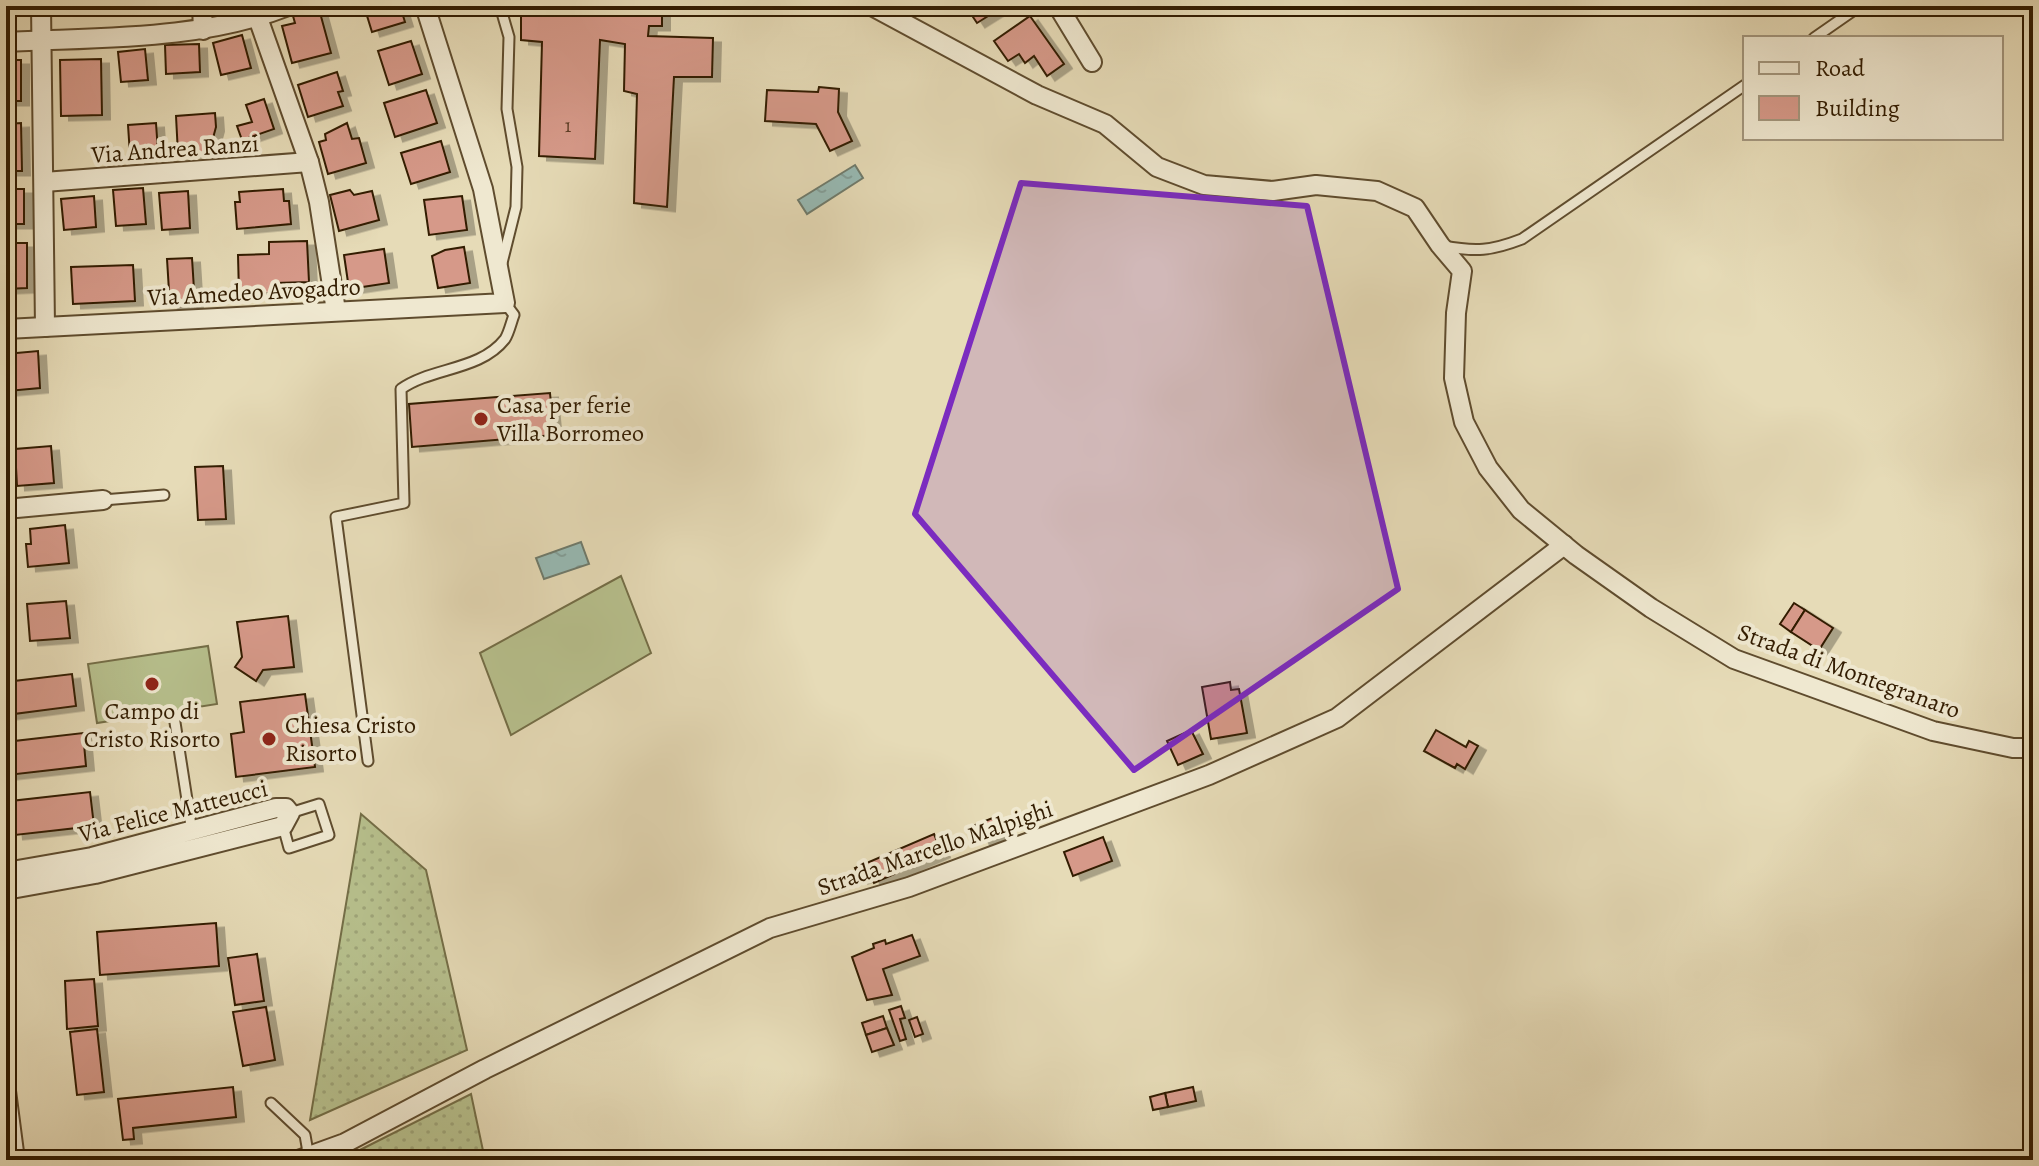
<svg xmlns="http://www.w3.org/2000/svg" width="2039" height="1166" viewBox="0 0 2039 1166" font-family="Alegreya,serif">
<defs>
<pattern id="grass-dots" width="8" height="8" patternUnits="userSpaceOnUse" patternTransform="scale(2)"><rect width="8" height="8" fill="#b7c08d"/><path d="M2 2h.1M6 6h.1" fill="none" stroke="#9ea478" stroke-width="1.8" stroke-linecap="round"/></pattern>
<pattern id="water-ripples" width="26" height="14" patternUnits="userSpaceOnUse" patternTransform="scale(2)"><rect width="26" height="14" fill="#97bab4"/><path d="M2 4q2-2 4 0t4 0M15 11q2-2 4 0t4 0" fill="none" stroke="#839f99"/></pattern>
<filter id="shadow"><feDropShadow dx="8" dy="4.5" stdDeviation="0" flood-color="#0004"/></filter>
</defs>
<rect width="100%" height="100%" fill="#e6dbb7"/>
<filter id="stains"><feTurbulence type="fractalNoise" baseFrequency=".0025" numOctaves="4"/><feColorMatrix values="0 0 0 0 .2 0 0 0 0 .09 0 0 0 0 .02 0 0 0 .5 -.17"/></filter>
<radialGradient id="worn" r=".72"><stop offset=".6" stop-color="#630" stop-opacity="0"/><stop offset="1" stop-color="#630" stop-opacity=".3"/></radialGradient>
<g fill="url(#grass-dots)" stroke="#746e47" stroke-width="2">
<polygon points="361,814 426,870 467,1050 310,1120"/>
<polygon points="471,1094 485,1160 340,1160"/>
</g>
<g fill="#b7c08d" stroke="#746e47" stroke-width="2">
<polygon points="621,576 651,653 511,735 480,653"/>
<polygon points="208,646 217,704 97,723 88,664"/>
</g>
<g fill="url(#water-ripples)" stroke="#6f7b6c" stroke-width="2">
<polygon points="855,165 863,178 807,214 798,200"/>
<polygon points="581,542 589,564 544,579 536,558"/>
</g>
<g fill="#d69989" stroke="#321c01" stroke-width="2" filter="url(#shadow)">
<polygon points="364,6 400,6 405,22 372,32"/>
<polygon points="521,6 662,6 662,26 649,26 648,36 713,38 712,77 674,77 667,207 634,203 637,94 624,91 625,44 600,40 595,159 539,156 542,42 521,40"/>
<polygon points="960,6 1004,6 977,23 967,8 963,10"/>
<polygon points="319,9 331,53 292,63 282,26 295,23 293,16"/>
<polygon points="1030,16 1064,64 1047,76 1034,56 1025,63 1019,54 1008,61 994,41"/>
<polygon points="242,35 251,68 221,75 213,43"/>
<polygon points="411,41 422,74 389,85 378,51"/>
<polygon points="199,44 200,72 166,74 165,45"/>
<polygon points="145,49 148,80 121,82 118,52"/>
<polygon points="101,59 102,115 61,116 60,60"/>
<rect x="6" y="60" width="15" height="41"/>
<polygon points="337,72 343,91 338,92 343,106 308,117 298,85"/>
<polygon points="819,87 839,89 838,112 852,141 830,151 816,124 765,121 767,90 818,92"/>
<polygon points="426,90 437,123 395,137 384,103"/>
<polygon points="264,99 274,129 242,140 237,126 252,122 246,105"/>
<polygon points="215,113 216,127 209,153 178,154 176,116"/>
<polygon points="21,123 22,171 6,171 6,124"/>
<polygon points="156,123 158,152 130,155 128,125"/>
<polygon points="347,123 352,139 359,138 366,163 328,174 319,142 326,140 325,134"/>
<polygon points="441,141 450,172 411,184 401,153"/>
<polygon points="143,188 146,224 116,226 113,190"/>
<rect x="6" y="189" width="18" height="35"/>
<polygon points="283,189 284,201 289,201 291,224 237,229 235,202 240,202 239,192"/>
<polygon points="350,190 354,195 372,191 379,220 339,231 330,195"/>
<polygon points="188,191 190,228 162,230 159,193"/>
<polygon points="94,196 96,227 64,230 61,199"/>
<polygon points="462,196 467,230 429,235 424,200"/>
<polygon points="307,241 309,282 276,283 276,293 239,294 238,255 269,254 269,242"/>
<polygon points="6,243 27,243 27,288 6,289"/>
<polygon points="464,247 470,283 438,288 432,256 445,250"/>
<polygon points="384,249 389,283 349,289 344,255"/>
<polygon points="192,258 195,305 170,307 167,259"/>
<polygon points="133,265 135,301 73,304 71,267"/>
<polygon points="38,351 40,388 8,391 6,354"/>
<polygon points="550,393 554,435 412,447 409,404"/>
<polygon points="51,446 54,483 17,486 15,449"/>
<polygon points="223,466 226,519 198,520 195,467"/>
<polygon points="65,525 69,563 28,567 26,544 31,544 30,529"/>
<polygon points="66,601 70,638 30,641 27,604"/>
<polygon points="1794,603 1805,610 1791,632 1780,624"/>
<polygon points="1805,610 1833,628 1819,650 1791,632"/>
<polygon points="288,616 294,667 263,670 256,681 235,667 242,657 237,622"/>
<polygon points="72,674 76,706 6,715 6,682"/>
<polygon points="1230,682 1231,690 1239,689 1247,733 1211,739 1202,687"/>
<polygon points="305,694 315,767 236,777 231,734 244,732 240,702"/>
<polygon points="1191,730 1203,754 1178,765 1167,741"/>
<polygon points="1436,730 1466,747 1469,741 1478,746 1465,769 1457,764 1455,768 1424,751"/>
<polygon points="83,733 86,766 8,775 6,742"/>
<polygon points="90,792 94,826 15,835 11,801"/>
<polygon points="995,817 1002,833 982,841 975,825"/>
<polygon points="934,834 942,853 874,883 870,875 860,879 855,868"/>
<polygon points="1103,837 1112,861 1073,876 1064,852"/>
<polygon points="216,923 219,966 100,975 97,932"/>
<polygon points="912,935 920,956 883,969 892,995 867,1000 852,957 874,948 873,944 885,940 886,944"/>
<polygon points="257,954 264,1001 235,1005 228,958"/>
<polygon points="94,979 98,1026 67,1029 65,981"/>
<polygon points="901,1006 905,1018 900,1019 906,1039 900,1041 889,1010"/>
<polygon points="266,1007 275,1060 243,1066 233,1012"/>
<polygon points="883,1016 887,1028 866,1035 862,1023"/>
<polygon points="917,1017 923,1034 915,1037 909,1020"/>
<polygon points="887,1028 894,1045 872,1052 866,1035"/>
<polygon points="97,1029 104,1092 77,1095 70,1032"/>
<polygon points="233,1087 236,1117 133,1128 134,1139 123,1140 118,1099"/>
<polygon points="1193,1087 1196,1101 1168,1107 1165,1093"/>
<polygon points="1165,1093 1168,1107 1153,1110 1150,1097"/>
</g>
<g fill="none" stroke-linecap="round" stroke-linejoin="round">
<g stroke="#5f4c2e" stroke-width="13">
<g id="lane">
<polyline points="500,6 509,37 507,109 517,167 516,207 502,263"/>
<polyline points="1814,38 1860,6"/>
<path d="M1443,246C1476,252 1491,251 1522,239L1745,85"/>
<polyline points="103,500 164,495"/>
<polyline points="174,716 192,832"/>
<path d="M368,761L336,517L404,503L401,389C432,367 480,371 505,339C509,333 511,323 514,315L505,303"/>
<polyline points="283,826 289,848 329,835 319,804 290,813"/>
<polyline points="271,1103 305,1135 309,1158"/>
</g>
</g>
<g stroke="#5f4c2e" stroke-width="22">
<g id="street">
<polyline points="41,6 45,327"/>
<polyline points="202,6 203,30"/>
<polyline points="872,6 1037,95 1105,124 1157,167 1204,185 1273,191 1316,185 1377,191 1415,208 1440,245 1462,271 1456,313 1454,378 1464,422 1488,468 1521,510 1576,555 1651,608 1734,659 1933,731 2013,748 2033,748"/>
<polyline points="1058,6 1092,62"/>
<polyline points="258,18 309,162 319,202 336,311"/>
<path d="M6,42C100,37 199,41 288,6"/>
<polyline points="44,182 309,162"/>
<polyline points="6,329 505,303 483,189 425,6"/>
<polyline points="6,509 103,500"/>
<polyline points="6,872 92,857 276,808 286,808 290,813 283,826 95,874 6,890"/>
<polyline points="6,1091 15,1160"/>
<polyline points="298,1160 345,1143 485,1069 770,928 909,887 1209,775 1337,718 1564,545"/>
</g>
</g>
<use href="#lane" stroke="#efe8d0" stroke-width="9"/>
<use href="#street" stroke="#efe8d0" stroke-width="18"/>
</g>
<path fill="#7b2cbf" fill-opacity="0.2" stroke="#7b2cbf" stroke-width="6" stroke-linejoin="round" d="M1021,183L1307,206L1398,589L1134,770L915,514Z"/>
<g fill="#8f2418" stroke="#efe8d0" stroke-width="3">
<circle cx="481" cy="419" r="8"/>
<circle cx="152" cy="684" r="8"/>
<circle cx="269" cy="739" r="8"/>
</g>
<g text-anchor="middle" stroke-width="8" stroke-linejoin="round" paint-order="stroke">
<g font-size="20" fill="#5b3b23">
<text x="568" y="132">1</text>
</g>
<g font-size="24" fill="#321c01" stroke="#efe8d0">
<text transform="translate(175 149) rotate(-4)" y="8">Via Andrea Ranzi</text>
<text transform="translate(254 292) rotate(-3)" y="8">Via Amedeo Avogadro</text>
<text transform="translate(1849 671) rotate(20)" y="8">Strada di Montegranaro</text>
<text transform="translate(173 811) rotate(-14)" y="8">Via Felice Matteucci</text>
<text transform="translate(935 848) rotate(-19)" y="8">Strada Marcello Malpighi</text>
</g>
<g font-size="24" fill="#321c01" stroke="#efe8d0" text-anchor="start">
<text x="497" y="413">Casa per ferie<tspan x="497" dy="28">Villa Borromeo</tspan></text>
<text x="152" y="719" text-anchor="middle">Campo di<tspan x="152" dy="28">Cristo Risorto</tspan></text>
<text x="285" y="733">Chiesa Cristo<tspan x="285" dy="28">Risorto</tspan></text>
</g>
</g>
<rect width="2039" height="1166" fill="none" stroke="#e6dbb7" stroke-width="32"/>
<rect x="8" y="8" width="2023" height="1150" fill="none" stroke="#321c01" stroke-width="4"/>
<rect x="16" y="16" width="2007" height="1134" fill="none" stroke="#321c01" stroke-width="2"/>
<rect x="1743" y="36" width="260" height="104" fill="#efe8d0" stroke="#a3967d" stroke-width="2"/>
<rect x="1759" y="62" width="40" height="12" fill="#efe8d0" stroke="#a3967d" stroke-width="2"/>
<text x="1815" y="76" font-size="24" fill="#321c01">Road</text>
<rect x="1759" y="96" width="40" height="24" fill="#d69989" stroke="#a3967d" stroke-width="2"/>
<text x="1815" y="116" font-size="24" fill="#321c01">Building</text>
<rect width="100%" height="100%" filter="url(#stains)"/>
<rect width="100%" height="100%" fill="url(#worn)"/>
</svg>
